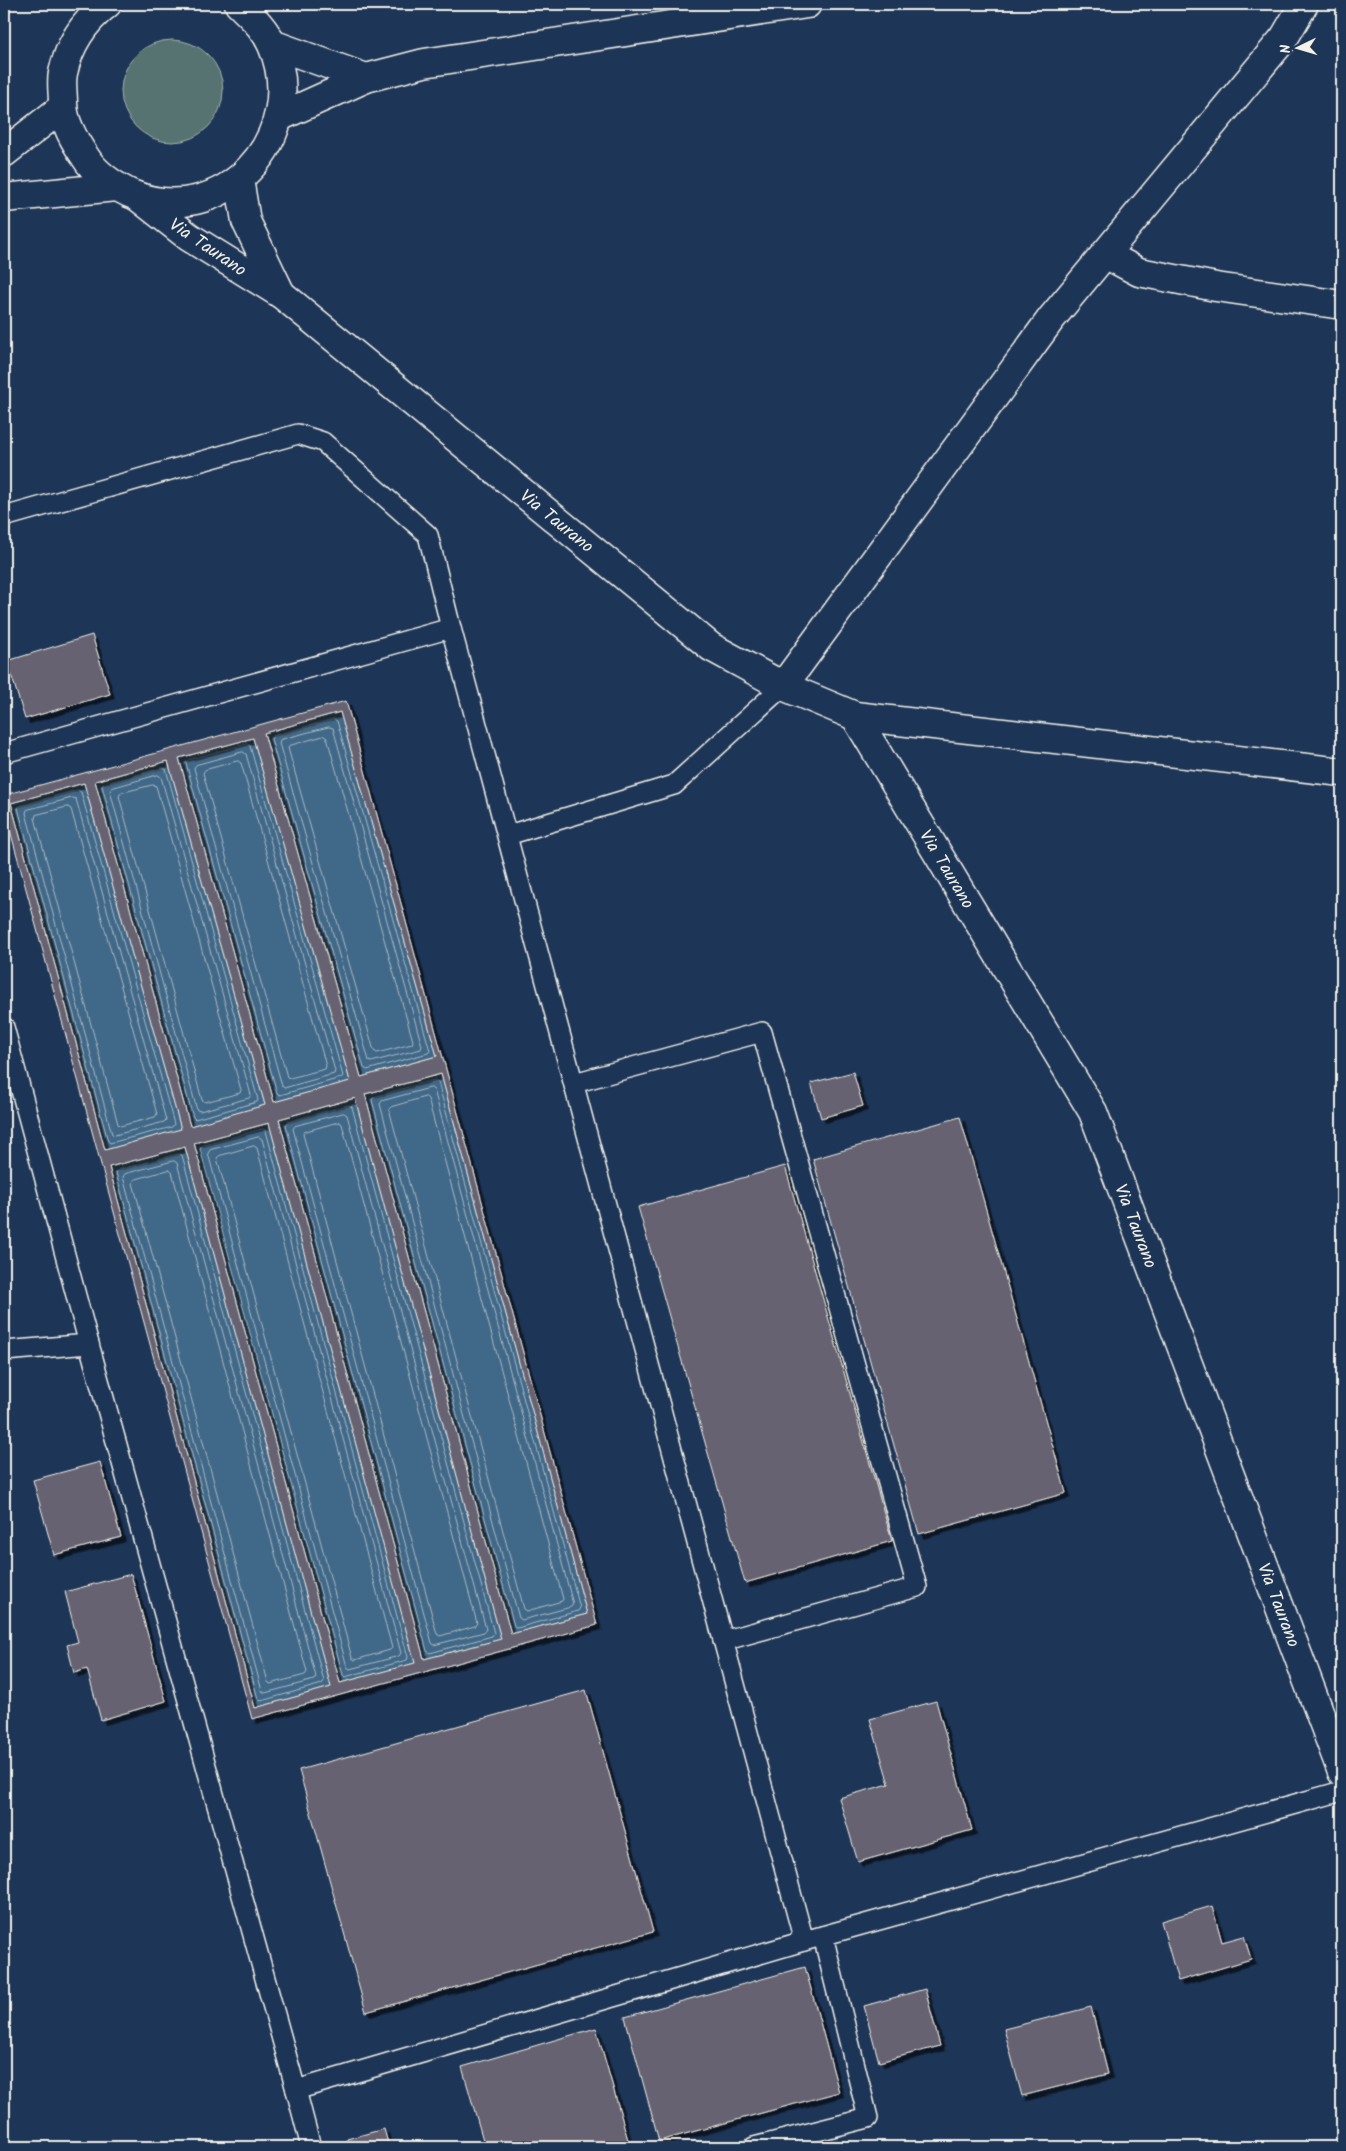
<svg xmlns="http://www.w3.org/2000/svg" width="1346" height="2151" viewBox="0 0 1346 2151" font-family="Kalam,sans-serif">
<defs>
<filter id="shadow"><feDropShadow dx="4.5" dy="4.5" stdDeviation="0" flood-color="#0009"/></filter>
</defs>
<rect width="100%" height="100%" fill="#1d3557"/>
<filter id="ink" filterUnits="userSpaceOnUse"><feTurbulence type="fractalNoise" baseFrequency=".02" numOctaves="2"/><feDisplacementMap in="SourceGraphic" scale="10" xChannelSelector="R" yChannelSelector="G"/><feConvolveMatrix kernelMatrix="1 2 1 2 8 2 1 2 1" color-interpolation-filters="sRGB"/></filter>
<g filter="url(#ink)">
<circle fill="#567371" stroke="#a5b2ac" cx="172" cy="91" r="51"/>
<g fill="#416788" stroke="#899eae">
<polygon points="340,712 437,1056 361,1077 264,733"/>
<polygon points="253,738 350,1081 274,1102 179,758"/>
<polygon points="168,761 265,1105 190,1126 95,781"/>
<polygon points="84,783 181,1129 105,1150 11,803"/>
<polygon points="441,1074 587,1614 511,1634 365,1094"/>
<polygon points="355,1098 501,1639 424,1659 279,1119"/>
<polygon points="269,1123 415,1663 340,1683 194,1143"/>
<polygon points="185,1147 331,1687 255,1708 109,1167"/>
</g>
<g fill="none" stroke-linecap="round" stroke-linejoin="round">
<g stroke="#acbac2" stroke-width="1">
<polygon points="334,719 337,721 430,1051 428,1053 367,1070 364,1068 271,739 273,736"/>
<polygon points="329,727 333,728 422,1046 421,1049 371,1062 369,1061 279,743 280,740"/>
<polygon points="324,736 327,738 413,1041 412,1044 377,1053 374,1051 288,748 289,746"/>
<polygon points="247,744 250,746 343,1076 341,1078 280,1095 277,1093 186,763 188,760"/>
<polygon points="243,752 246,754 335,1071 334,1074 284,1088 282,1086 194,768 196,765"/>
<polygon points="238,761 241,763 326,1066 325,1069 290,1078 287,1077 203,773 205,770"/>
<polygon points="163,768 166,769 258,1100 257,1102 195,1119 193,1117 102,786 104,784"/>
<polygon points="158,775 161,777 251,1095 249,1098 200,1111 197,1110 110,791 112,788"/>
<polygon points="153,785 156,786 241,1090 240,1093 205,1102 202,1100 119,796 121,793"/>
<polygon points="78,790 81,792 174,1124 172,1127 110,1143 108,1141 18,808 20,806"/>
<polygon points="73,798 76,799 166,1120 164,1122 115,1135 112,1134 26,813 27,810"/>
<polygon points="68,807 71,809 157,1114 155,1117 120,1126 118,1124 35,818 36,815"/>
<polygon points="435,1080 438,1082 580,1608 578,1611 517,1628 514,1626 372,1100 374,1097"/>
<polygon points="431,1088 434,1090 573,1604 571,1607 522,1620 519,1618 380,1104 382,1101"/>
<polygon points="426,1097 428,1099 563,1599 562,1601 527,1611 524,1609 389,1109 391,1107"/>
<polygon points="349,1105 352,1107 494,1633 492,1636 430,1653 427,1651 286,1125 288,1122"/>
<polygon points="344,1113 347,1115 486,1629 484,1632 434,1645 432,1643 293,1129 295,1126"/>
<polygon points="339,1122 342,1124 477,1623 475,1626 440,1636 437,1634 303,1134 304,1132"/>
<polygon points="263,1129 266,1131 408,1657 407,1660 345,1677 343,1675 200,1149 202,1146"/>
<polygon points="259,1137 262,1139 401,1653 399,1656 350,1669 347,1667 208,1153 210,1150"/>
<polygon points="254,1146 257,1148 392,1648 390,1650 355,1660 352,1658 217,1158 219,1156"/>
<polygon points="179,1154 182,1155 324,1681 322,1684 261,1701 258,1699 116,1173 118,1170"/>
<polygon points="174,1161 177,1163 316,1677 314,1680 265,1693 262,1691 123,1177 125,1174"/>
<polygon points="169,1170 172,1172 307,1672 305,1675 270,1684 268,1682 133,1183 134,1180"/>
</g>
</g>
<g fill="#666271" stroke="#f4f1e8" fill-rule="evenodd" filter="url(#shadow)">
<polygon points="92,635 110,694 25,719 7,661"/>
<path d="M346,701L597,1625L252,1719L4,808V795ZM340,712L437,1056L361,1077L264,733ZM253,738L350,1081L274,1102L179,758ZM168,761L265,1105L190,1126L95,781ZM84,783L181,1129L105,1150L11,803ZM441,1074L587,1614L511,1634L365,1094ZM355,1098L501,1639L424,1659L279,1119ZM269,1123L415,1663L340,1683L194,1143ZM185,1147L331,1687L255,1708L109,1167Z"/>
<polygon points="853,1072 863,1106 821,1118 811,1083"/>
<polygon points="960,1117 1066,1493 919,1534 813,1159"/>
<polygon points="785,1166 892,1541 745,1583 638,1207"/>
<polygon points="100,1462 121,1537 54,1555 33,1480"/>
<polygon points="131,1574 166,1701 101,1720 87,1669 74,1673 67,1645 78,1642 65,1592"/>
<polygon points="586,1690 653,1932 366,2012 299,1770"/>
<polygon points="936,1701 972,1830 858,1862 839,1798 889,1784 870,1719"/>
<polygon points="1212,1906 1222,1942 1244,1936 1251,1959 1178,1981 1161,1921"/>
<polygon points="805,1967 839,2092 659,2141 625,2017"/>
<polygon points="925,1989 940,2046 879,2062 864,2006"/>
<polygon points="1091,2007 1108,2074 1022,2096 1004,2029"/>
<polygon points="596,2028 630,2147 485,2147 462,2067"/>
<polygon points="384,2129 389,2147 350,2147 347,2139"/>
</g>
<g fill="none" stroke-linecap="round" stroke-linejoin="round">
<g stroke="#f4f1e8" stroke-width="22">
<g id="service">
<polyline points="4,517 298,434 323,442 428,535 451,628"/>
<polyline points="4,753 451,628 804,1941"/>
<polyline points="508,835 674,785 783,686"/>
<polyline points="4,1027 89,1344"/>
<polyline points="574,1083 762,1032 917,1587 723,1641"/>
<polyline points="4,1351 89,1344 296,2090 804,1941 1342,1791"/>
<polyline points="296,2090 311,2147"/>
<polyline points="754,2147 868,2118 823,1936"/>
</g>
</g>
<g stroke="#f4f1e8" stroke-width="31">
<g id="minor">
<polyline points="239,179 246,221 281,294"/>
<polyline points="138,197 189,237 281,294 711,647 783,686 855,716 1342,772"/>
<polyline points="1105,254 1139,272 1216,287 1342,305"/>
<polyline points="783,686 1051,319 1284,38 1304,4"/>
<polyline points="855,716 1093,1112 1342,1772"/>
</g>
</g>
<g stroke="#f4f1e8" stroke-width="31">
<g id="tertiary">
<path d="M107,4C85,21 69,45 63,73C61,82 63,93 63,103C63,122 75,142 86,158C96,174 113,185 129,193C222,234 311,135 272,45C265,28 251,16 239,4"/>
<polyline points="272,44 366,78"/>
<polyline points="279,117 366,78 424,63 807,4"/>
<polyline points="4,153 63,107"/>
<polyline points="4,198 116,187"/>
</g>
</g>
<use href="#service" stroke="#1d3557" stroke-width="19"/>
<use href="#minor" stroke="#1d3557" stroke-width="28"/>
<use href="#tertiary" stroke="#1d3557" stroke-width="28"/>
</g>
</g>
<g text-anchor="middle" stroke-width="5" stroke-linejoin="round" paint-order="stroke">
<g font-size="18" fill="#f4f1e8" stroke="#1d3557">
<text transform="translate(208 247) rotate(34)" y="6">Via Taurano</text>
<text transform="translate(557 521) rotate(39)" y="6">Via Taurano</text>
<text transform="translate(947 869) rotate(59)" y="6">Via Taurano</text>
<text transform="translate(1136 1226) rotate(69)" y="6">Via Taurano</text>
<text transform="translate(1279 1605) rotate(69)" y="6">Via Taurano</text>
</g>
</g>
<rect width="1346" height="2151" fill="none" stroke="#1d3557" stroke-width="20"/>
<rect x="10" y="10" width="1326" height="2131" fill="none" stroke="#f4f1e8" stroke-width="2" filter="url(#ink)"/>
<g transform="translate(1298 48) rotate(265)" stroke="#1d3557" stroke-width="4" paint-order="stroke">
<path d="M0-4L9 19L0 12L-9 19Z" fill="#f4f1e8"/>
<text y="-8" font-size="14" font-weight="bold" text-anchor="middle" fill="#f4f1e8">N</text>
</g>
</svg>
